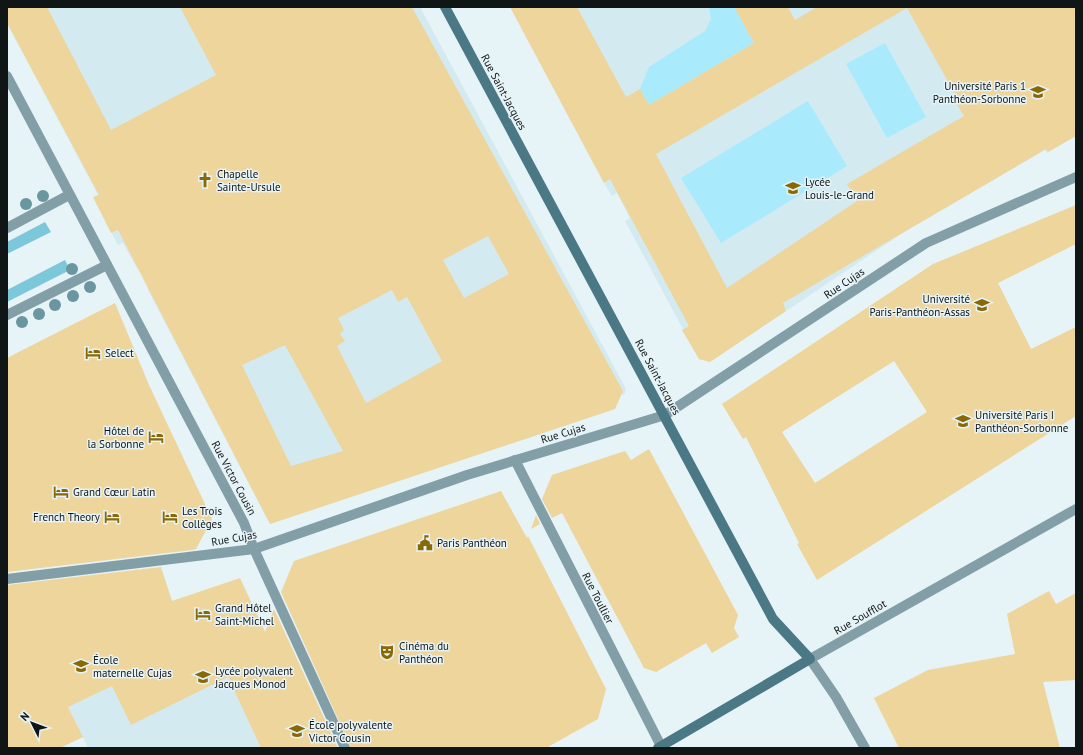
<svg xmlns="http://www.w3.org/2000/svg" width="1083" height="755" viewBox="0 0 1083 755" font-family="'PT Sans',sans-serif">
<rect width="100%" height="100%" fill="#e6f3f7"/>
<g fill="#d4eaf1">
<polygon points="7,7 420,7 626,389 625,394 621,395 615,409 270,524 147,288 149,287 141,265 137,268 123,243 118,245 93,197 98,195 89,178 7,23"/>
<polygon points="510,7 1076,7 1076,136 1047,153 1045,150 907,230 710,362 699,359 625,221 630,218 617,193 612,196 604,183"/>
<polygon points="254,608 320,748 88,748 39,647 194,637"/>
</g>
<g fill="#a9ebfd">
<polygon points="709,7 734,7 754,43 649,105 640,89 649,67 705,31 711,19"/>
<polygon points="885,43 926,117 887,138 846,64"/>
<polygon points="808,101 847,166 721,243 681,178"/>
</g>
<g fill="#7dc7db">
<polygon points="45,222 51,232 7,254 7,242"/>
<polygon points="65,260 70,270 7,302 7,290"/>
</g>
<g fill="#eed59c" fill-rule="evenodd">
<path d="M7,7H47L111,130L216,75L180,7H412L623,391L615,409L270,524L118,230L111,233L93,197L99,195L7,23ZM488,236L509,274L464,298L443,260ZM392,290L398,302L407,297L442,361L366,403L337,346L345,341L340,334L344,330L338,318ZM285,345L343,451L291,466L242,365Z"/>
<path d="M510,7H577L626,97L640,89L649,105L754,43L734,7H788L795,20L817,7H1076V136L1048,152L1046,149L783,303L786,311L710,362L699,359L682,330L689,326L610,179L604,183ZM907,8L955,94L952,96L964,116L847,184L857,201L727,288L656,154Z"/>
<path d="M1076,205V244L998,283L1031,349L1076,327V416L817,580L797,544L799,543L746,437L743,439L722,404L933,264ZM894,361L927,412L815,483L782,432Z"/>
<polygon points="115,303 149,385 212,519 196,549 192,550 7,572 7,358"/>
<polygon points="649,449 738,615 734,628 739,637 712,653 706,643 656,672 644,668 562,513 552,518 542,499 552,475 625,451 631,460"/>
<polygon points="501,491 527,538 528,536 606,689 598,719 546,748 351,748 281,592 294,561"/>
<polygon points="536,515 540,524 531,529"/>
<polygon points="161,567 172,601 240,578 265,632 274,609 338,748 261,748 228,677 131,725 112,686 68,707 83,737 60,748 7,748 7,585"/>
<polygon points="1049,591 1056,604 1076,593 1076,680 1043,682 1060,748 899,748 874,698 928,670 1015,654 1007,614"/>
</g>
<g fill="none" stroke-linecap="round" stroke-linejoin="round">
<g stroke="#829fa8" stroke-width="10">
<polyline points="7,228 69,195"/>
<polyline points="7,315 107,265"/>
<polyline points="7,579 254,549 345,748"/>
</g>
<g stroke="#829fa8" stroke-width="10">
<polyline points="7,76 244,523 254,549 467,475 665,415 926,243 1076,177"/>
<polyline points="515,460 662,748"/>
<polyline points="810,659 836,697 865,748"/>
</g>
<polyline stroke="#829fa8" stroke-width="10" points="810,659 1076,509"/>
<polyline stroke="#4b7885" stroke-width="10" points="445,7 773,619 810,659 658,748"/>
</g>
<g fill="#6a96a0">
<circle cx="43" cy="196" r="6"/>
<circle cx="26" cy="204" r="6"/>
<circle cx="72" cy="269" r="6"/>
<circle cx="90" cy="287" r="6"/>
<circle cx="73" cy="296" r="6"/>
<circle cx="55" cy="305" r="6"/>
<circle cx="39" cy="314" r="6"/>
<circle cx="22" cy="322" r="6"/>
</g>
<defs>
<g id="university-bare" transform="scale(1.2)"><path d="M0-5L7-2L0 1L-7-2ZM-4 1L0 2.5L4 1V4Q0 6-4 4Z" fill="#896906" stroke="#e6f3f7" stroke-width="2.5" paint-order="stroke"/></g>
<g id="church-bare" transform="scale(1.2)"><path d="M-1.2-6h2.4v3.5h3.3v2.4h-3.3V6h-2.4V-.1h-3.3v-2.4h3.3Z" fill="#896906" stroke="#e6f3f7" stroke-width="2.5" paint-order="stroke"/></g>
<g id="school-bare" transform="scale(1.2)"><path d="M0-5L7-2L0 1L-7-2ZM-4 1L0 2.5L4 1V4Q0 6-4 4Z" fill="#896906" stroke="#e6f3f7" stroke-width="2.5" paint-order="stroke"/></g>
<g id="hotel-bare" transform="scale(1.2)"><path d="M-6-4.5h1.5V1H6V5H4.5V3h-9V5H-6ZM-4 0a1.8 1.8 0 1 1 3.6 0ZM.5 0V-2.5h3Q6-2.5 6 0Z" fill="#896906" stroke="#e6f3f7" stroke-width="2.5" paint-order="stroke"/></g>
<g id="civic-bare" transform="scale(1.2)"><path d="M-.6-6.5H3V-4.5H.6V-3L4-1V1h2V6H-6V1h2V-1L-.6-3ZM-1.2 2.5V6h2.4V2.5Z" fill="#896906" stroke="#e6f3f7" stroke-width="2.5" paint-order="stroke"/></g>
<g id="theatre-bare" transform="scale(1.2)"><path d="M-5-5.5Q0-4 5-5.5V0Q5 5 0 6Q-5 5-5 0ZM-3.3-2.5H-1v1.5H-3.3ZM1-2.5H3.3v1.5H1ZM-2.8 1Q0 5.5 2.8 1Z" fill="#896906" stroke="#e6f3f7" stroke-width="2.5" paint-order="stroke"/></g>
</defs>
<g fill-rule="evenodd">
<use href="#university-bare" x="1038" y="92"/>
<use href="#church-bare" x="205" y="180"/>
<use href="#school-bare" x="793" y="188"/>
<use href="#university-bare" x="982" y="305"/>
<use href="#hotel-bare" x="93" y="353"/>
<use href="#university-bare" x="963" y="421"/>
<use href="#hotel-bare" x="156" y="437"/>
<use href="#hotel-bare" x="61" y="492"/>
<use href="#hotel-bare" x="112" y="517"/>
<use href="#hotel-bare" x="170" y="517"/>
<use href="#civic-bare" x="425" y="543"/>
<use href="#hotel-bare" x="203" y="614"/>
<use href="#theatre-bare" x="387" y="652"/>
<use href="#school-bare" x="81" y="666"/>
<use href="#school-bare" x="203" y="677"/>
<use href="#school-bare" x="297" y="731"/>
</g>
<g text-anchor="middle" stroke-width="3" stroke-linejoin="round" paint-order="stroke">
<g font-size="11" fill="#101516" stroke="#e6f3f7" text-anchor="start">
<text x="1026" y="90" text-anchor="end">Université Paris 1<tspan x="1026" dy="13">Panthéon-Sorbonne</tspan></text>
<text x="217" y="178">Chapelle<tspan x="217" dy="13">Sainte-Ursule</tspan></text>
<text x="805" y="186">Lycée<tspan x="805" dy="13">Louis-le-Grand</tspan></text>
<text x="970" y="303" text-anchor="end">Université<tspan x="970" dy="13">Paris-Panthéon-Assas</tspan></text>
<text x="105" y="357">Select</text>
<text x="975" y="419">Université Paris I<tspan x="975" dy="13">Panthéon-Sorbonne</tspan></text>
<text x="144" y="435" text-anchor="end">Hôtel de<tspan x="144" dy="13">la Sorbonne</tspan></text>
<text x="73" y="496">Grand Cœur Latin</text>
<text x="182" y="515">Les Trois<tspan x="182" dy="13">Collèges</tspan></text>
<text x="100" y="521" text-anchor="end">French Theory</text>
<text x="437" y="547">Paris Panthéon</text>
<text x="215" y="612">Grand Hôtel<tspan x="215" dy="13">Saint-Michel</tspan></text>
<text x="399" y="650">Cinéma du<tspan x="399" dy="13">Panthéon</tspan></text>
<text x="93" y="664">École<tspan x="93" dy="13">maternelle Cujas</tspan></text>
<text x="215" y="675">Lycée polyvalent<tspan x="215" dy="13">Jacques Monod</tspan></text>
<text x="309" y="729">École polyvalente<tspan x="309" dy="13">Victor Cousin</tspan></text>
</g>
<g font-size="11" fill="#101516" stroke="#e6f3f7">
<text transform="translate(504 92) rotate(62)" y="4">Rue Saint-Jacques</text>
<text transform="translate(844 283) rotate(-34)" y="4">Rue Cujas</text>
<text transform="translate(658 377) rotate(62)" y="4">Rue Saint-Jacques</text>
<text transform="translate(563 433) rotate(-17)" y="4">Rue Cujas</text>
<text transform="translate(234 478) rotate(62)" y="4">Rue Victor Cousin</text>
<text transform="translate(234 538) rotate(-10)" y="4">Rue Cujas</text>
<text transform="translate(598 598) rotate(63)" y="4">Rue Toullier</text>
<text transform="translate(860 617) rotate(-30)" y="4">Rue Soufflot</text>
</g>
</g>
<rect width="1083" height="755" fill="none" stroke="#101516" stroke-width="16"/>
<g transform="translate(32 723) rotate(312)" stroke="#e6f3f7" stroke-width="3" paint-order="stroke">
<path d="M0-3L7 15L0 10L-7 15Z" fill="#101516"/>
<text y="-6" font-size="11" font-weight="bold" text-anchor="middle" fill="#101516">N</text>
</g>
</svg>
